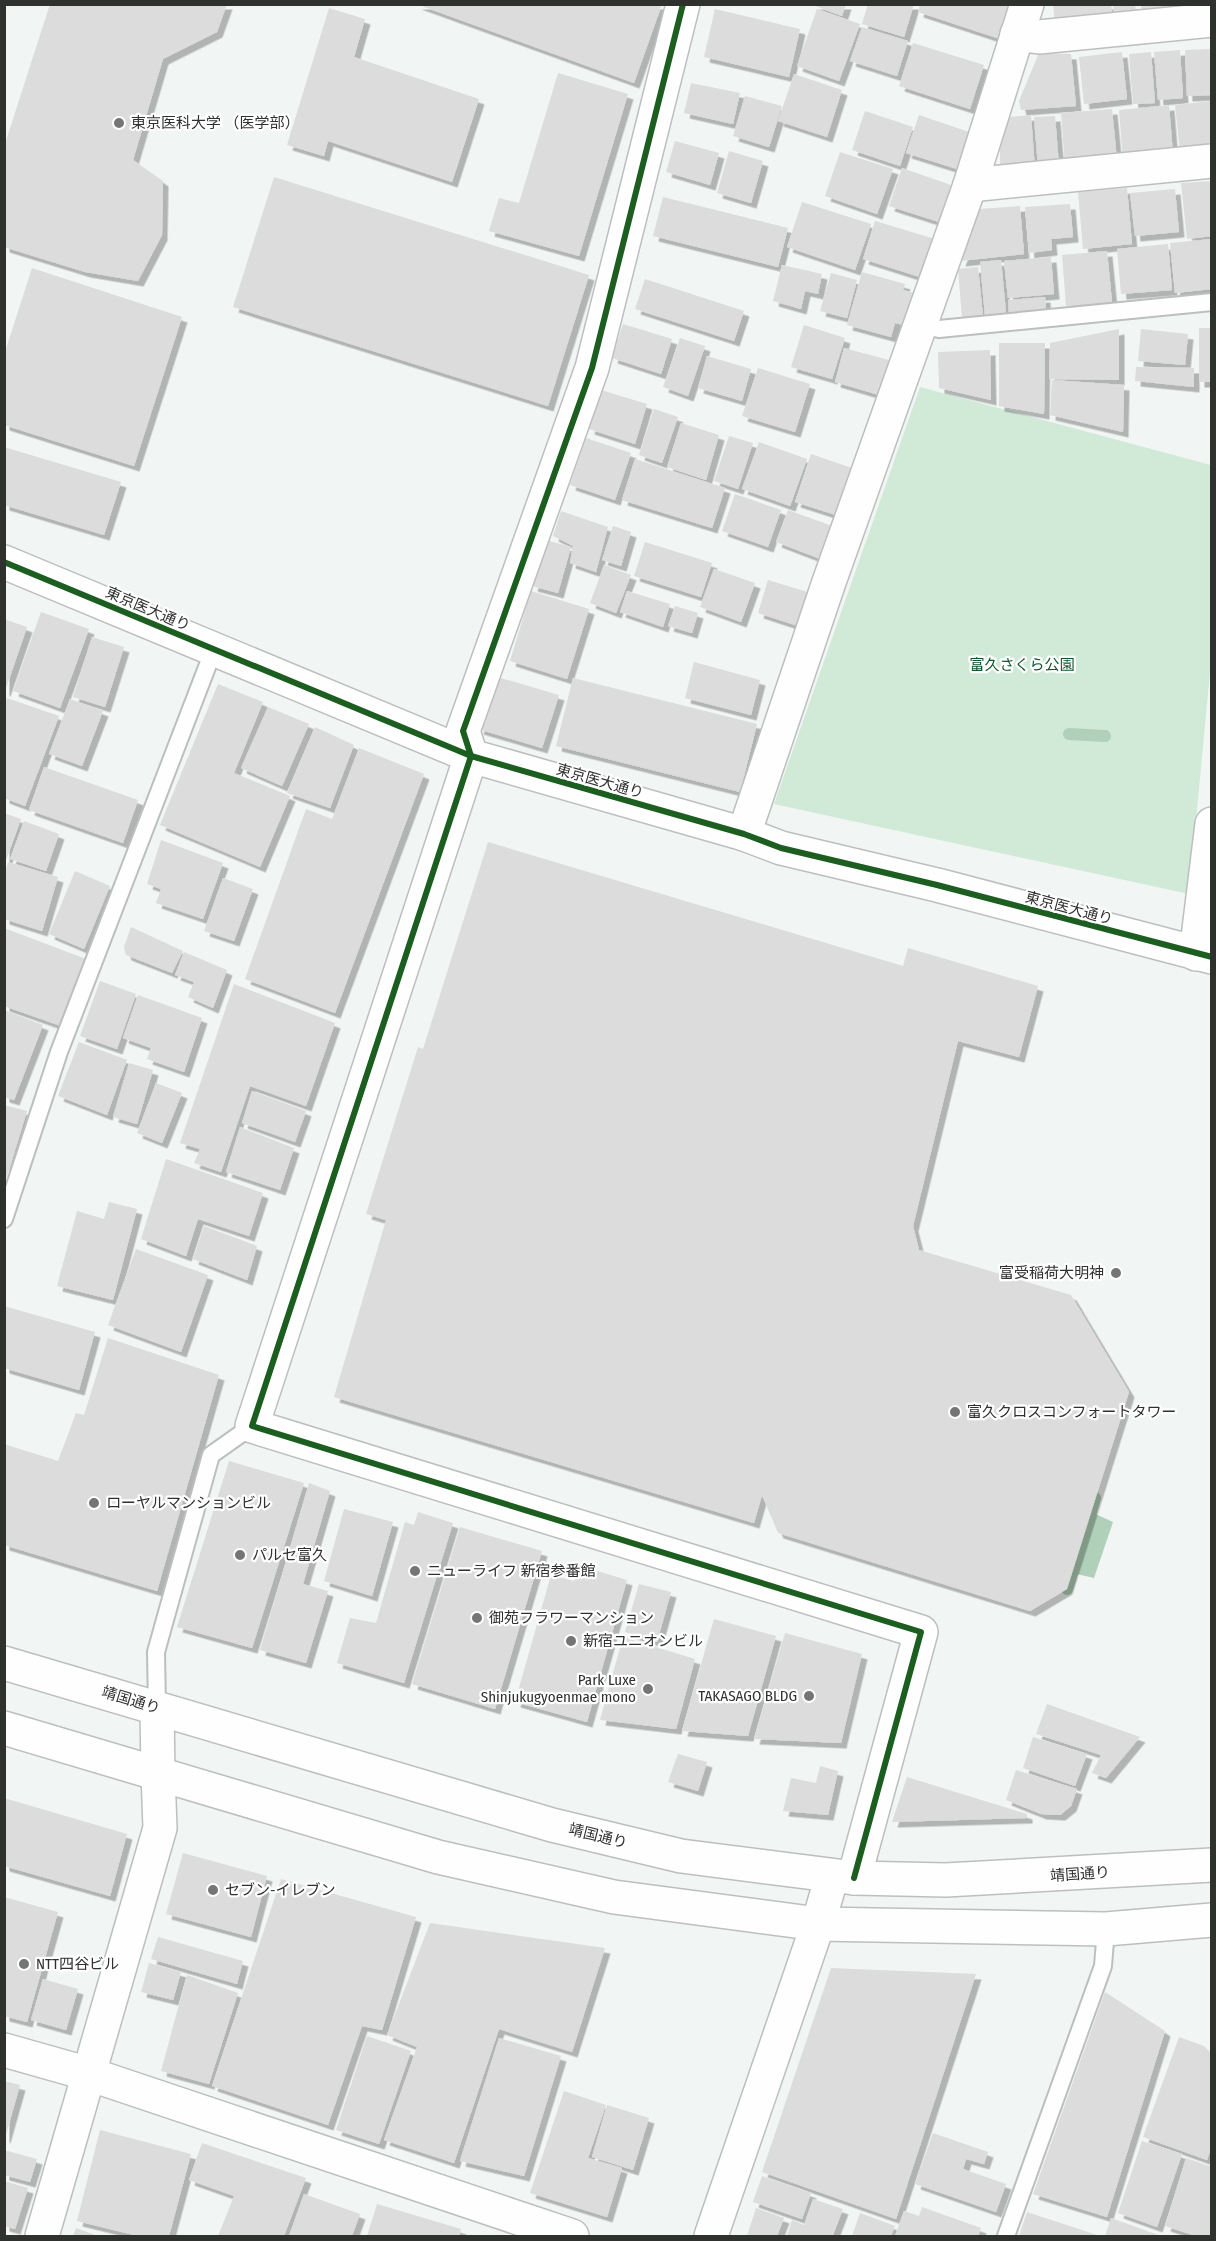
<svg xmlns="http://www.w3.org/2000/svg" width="1216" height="2241" viewBox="0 0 1216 2241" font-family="'Fira Sans Condensed','Noto Sans JP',sans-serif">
<defs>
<filter id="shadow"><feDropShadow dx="5.5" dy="5.5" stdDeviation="0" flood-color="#0004"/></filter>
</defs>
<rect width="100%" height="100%" fill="#f1f5f3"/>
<polygon fill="#d1ead8" points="920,387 1211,465 1211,662 1189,894 774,804"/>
<polygon fill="#b1d0b9" points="1091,1512 1113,1522 1094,1578 1072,1573"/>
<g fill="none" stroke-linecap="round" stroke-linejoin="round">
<g stroke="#b1d0b9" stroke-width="12">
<polyline points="1069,734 1105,736"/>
<polyline points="1067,1589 1095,1498"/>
</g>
</g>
<g fill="#dbdcdb" filter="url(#shadow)">
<polygon points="50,4 227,4 217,32 163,59 133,160 163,181 162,235 138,281 85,272 4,247 4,147"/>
<polygon points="416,4 662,4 634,83"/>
<polygon points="810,4 846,4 842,16"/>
<polygon points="868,4 914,4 904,37 862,24"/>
<polygon points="920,4 1015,4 1003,40 918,12"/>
<polygon points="1053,4 1111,4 1113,19 1055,25"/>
<polygon points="1113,4 1135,4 1136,15 1114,16"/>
<polygon points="1141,4 1172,4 1173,16 1142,19"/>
<polygon points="329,8 365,19 354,57 479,99 452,182 328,141 324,156 287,145"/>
<polygon points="715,9 800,29 789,77 704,57"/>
<polygon points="817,9 860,24 839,81 797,66"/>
<polygon points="862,27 908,41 897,76 850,61"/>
<polygon points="913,43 984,65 970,109 899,86"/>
<polygon points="1212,49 1212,95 1187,96 1185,50"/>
<polygon points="1180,50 1183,98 1158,100 1154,52"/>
<polygon points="1122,52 1127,99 1084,104 1079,57"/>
<polygon points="1151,52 1155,103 1133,104 1129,54"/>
<polygon points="1039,53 1071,54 1076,106 1021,110 1019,101"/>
<polygon points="558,73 628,94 579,256 489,231 499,198 519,203"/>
<polygon points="794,74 842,90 827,137 778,121"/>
<polygon points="691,83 740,93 733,124 684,113"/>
<polygon points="745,96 782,106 769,147 733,136"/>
<polygon points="1212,101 1212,147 1180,151 1175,105"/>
<polygon points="1169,105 1173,154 1123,159 1119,110"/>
<polygon points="1112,109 1117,160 1065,165 1061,113"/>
<polygon points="865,111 913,127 900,166 852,150"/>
<polygon points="919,115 969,132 957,169 906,153"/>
<polygon points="1031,115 1035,170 1000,173 1000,148 1009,117"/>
<polygon points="1055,116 1059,165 1038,167 1034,117"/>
<polygon points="675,141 719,153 710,185 666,172"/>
<polygon points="729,151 763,161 751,203 717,193"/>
<polygon points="840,152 893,169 877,214 825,196"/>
<polygon points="902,168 951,185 939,222 889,206"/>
<polygon points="274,177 589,275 548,406 233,307"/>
<polygon points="1212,181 1212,236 1187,239 1181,183"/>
<polygon points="1127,188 1132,244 1083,249 1078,192"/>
<polygon points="1175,189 1179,232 1135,236 1130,193"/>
<polygon points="663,197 788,228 778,267 653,236"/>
<polygon points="802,202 871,224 855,270 787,247"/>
<polygon points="1070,204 1073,237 1051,239 1052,250 1029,253 1025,207"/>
<polygon points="1020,206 1024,254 960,261 979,209"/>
<polygon points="875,221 935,239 923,278 863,259"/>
<polygon points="1212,239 1212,289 1175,293 1170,243"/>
<polygon points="1168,244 1172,290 1121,294 1117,249"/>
<polygon points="1107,251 1112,302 1066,306 1062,255"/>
<polygon points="1051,257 1054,294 1008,298 1004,261"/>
<polygon points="1001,260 1006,313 985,316 980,262"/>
<polygon points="782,265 822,274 818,294 805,291 801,309 773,301"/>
<polygon points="978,267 983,317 962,318 958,269"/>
<polygon points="32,268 182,317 134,466 4,425 4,355"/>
<polygon points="862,272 905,284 903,290 914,293 904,325 895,323 891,337 847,325"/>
<polygon points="831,273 857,280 847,318 820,311"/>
<polygon points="645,279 744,311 734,341 635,309"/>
<polygon points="1045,297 1046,310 1009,314 1008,300"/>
<polygon points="623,324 672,339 661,374 612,358"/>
<polygon points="804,325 845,338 832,379 791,367"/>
<rect x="1199" y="328" width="13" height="54"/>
<polygon points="1119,329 1119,380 1049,379 1050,343"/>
<polygon points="1141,329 1188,334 1185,365 1138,361"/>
<polygon points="680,338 705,346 688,396 663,387"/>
<polygon points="999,343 1045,343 1044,414 999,406"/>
<polygon points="844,348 889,360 879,395 835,382"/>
<polygon points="990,350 991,400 939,388 938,352"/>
<polygon points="707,356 751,369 742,401 698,388"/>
<polygon points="1136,367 1194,368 1194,387 1135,381"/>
<polygon points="758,368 810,384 795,432 742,416"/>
<polygon points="1052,380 1124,385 1123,432 1050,415"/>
<polygon points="601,390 647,404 635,444 589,429"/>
<polygon points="654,409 678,417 662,463 639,455"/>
<polygon points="681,423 719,435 706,480 667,467"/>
<polygon points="729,436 753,443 738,489 714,481"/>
<polygon points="586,438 631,453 615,500 570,485"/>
<polygon points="759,442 807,459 790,506 742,489"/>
<polygon points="4,447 121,482 104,535 4,505"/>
<polygon points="811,454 855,469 839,516 795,502"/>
<polygon points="635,459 725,488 712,528 622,500"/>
<polygon points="735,494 781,510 768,547 722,531"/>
<polygon points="788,510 835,527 823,560 776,542"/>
<polygon points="561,511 608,527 596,572 570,563 573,546 553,536"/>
<polygon points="613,526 631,532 621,566 602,560"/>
<polygon points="546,540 571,547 558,593 532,586"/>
<polygon points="645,542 712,563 701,597 634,576"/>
<polygon points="604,565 631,575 616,613 590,603"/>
<polygon points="714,569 755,583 741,622 700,607"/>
<polygon points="768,580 814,594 804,628 758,613"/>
<polygon points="531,591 589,609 567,679 510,661"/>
<polygon points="627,591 670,604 663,627 620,612"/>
<polygon points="675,606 698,613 692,633 668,626"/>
<polygon points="41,612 89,629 60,708 13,691"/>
<polygon points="4,619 27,627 5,691 4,691"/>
<polygon points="92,637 124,647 105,707 73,697"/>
<polygon points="694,662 760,680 751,715 685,698"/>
<polygon points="494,676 559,695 542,748 478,729"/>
<polygon points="573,678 757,724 740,792 556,746"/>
<polygon points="218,684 263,702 234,773 290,796 260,867 160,825"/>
<polygon points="7,698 59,716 25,806 4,798 4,704"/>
<polygon points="70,699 103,711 82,766 49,754"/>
<polygon points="268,707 309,724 282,786 241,768"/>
<polygon points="315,727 354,745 330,808 287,793"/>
<polygon points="359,748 424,774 335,1013 245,979 306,809 332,819"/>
<polygon points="44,767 138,800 123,843 29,810"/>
<polygon points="4,813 21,819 5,863 4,863"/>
<polygon points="24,821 59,834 46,871 10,859"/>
<polygon points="161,840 223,863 203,919 156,903 161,889 147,884"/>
<polygon points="488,842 903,966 908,948 1038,986 1019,1057 958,1041 913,1226 919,1250 1071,1295 1129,1392 1067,1589 1030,1611 778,1533 762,1495 754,1523 334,1397 386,1220 366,1214 418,1047 423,1049"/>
<polygon points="8,862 58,877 42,931 4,919 4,876"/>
<polygon points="75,871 110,886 84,949 49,934"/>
<polygon points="223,878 253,889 234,941 204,931"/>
<polygon points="131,927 183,951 172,973 126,955 124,947"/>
<polygon points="4,928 86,959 61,1026 4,1006"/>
<polygon points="184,952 227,970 213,1008 188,997 194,982 175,975"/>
<polygon points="100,981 136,994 117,1049 80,1036"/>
<polygon points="234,984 335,1023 306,1106 250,1086 221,1172 194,1163 200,1149 180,1143"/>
<polygon points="138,995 202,1018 184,1072 147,1059 151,1048 123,1038"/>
<polygon points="4,1010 43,1025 14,1100 4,1097"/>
<polygon points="79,1042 127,1060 107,1115 58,1096"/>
<polygon points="129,1063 153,1070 137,1124 113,1117"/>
<polygon points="156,1083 182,1093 162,1143 137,1133"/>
<polygon points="252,1091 306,1111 295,1142 242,1123"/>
<polygon points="4,1105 27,1111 5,1183 4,1183"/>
<polygon points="240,1127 294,1148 280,1190 226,1172"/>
<polygon points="166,1159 263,1193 249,1236 198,1219 186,1256 141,1239"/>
<polygon points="109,1202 137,1209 113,1300 57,1286 77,1211 104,1219"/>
<polygon points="204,1226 257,1246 247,1280 193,1259"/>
<polygon points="136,1249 208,1275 181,1352 108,1325"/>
<polygon points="4,1306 95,1332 79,1390 4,1368"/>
<polygon points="108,1338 219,1375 157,1591 4,1545 4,1444 58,1461 76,1413 84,1415"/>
<polygon points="229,1461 304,1483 252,1648 177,1627"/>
<polygon points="309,1483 330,1491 303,1584 328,1591 306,1663 260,1650"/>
<polygon points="344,1509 393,1522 372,1596 324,1581"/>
<polygon points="418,1512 453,1523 404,1683 337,1663 350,1618 376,1623 405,1522 414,1525"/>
<polygon points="460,1527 542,1551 495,1709 412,1684"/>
<polygon points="578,1565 627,1580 587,1722 515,1702 551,1575 574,1581"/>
<polygon points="639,1584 671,1592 657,1642 625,1632"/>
<polygon points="714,1619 776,1636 748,1736 682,1731"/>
<polygon points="785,1633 862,1654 841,1743 754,1739"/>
<polygon points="623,1637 695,1659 676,1729 600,1720"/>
<polygon points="1047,1704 1140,1737 1106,1778 1092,1773 1101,1755 1036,1734"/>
<polygon points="1033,1737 1087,1754 1075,1786 1023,1768"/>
<polygon points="678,1754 707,1762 698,1791 668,1782"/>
<polygon points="820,1766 838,1771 828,1815 783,1811 791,1778 816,1783"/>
<polygon points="1016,1770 1077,1789 1071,1806 1060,1815 1041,1814 1006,1800"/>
<polygon points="907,1777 1027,1814 1027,1818 892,1822"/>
<polygon points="4,1798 127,1834 110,1896 4,1866"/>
<polygon points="183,1853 267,1876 251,1937 166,1914"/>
<polygon points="281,1879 416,1917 382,2030 362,2026 328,2125 212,2086"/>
<polygon points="4,1897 58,1912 27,2022 4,2016"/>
<polygon points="430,1923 605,1948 572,2052 499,2029 454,2163 384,2140 417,2047 387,2035"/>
<polygon points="158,1937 243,1961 237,1984 151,1959"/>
<polygon points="149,1963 181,1972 173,2000 141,1992"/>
<polygon points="831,1968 976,1974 896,2219 762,2172"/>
<polygon points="187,1975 238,1993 209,2084 161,2071"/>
<polygon points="43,1979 78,1989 66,2030 31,2020"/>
<polygon points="1105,1992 1165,2031 1107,2217 1033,2194"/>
<polygon points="367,2036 411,2051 379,2144 336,2130"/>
<polygon points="1179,2037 1204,2046 1212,2054 1212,2145 1207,2160 1143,2137"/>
<polygon points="499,2038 561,2056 524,2176 460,2161"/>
<polygon points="4,2081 20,2085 5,2138 4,2137"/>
<polygon points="564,2091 606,2105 588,2158 622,2168 607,2217 530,2193"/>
<polygon points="607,2105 649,2118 633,2170 592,2157"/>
<polygon points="100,2130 191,2154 169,2236 138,2236 77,2221"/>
<polygon points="933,2133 988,2152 984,2164 966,2159 963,2169 1006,2184 996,2212 915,2184"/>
<polygon points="1142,2141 1182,2154 1157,2227 1118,2213"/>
<polygon points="202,2143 306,2178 284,2236 218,2236 234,2196 189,2180"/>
<polygon points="4,2150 37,2159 30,2182 4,2175"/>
<polygon points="1186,2158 1209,2166 1212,2160 1212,2236 1196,2236 1165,2226"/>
<polygon points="762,2176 811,2193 802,2219 753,2202"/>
<polygon points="4,2181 28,2188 15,2229 4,2226"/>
<polygon points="304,2194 360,2214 352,2236 289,2236"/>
<polygon points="813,2199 843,2209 833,2235 837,2236 787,2236 792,2220 804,2225"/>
<polygon points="377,2204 461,2229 459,2236 367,2236"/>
<polygon points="922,2207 981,2228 978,2236 895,2236 904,2211 919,2216"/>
<polygon points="756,2208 784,2218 777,2236 747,2236"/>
<polygon points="1027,2212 1097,2235 1097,2236 1019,2236"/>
<polygon points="860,2213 895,2226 891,2236 852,2236"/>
<polygon points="1111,2218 1161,2236 1105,2236"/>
<polygon points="76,2228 98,2236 73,2236"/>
</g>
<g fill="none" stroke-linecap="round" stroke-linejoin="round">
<g stroke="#bcbfbe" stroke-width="20">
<g id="service">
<polyline points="920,325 939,329 1212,302"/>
<polyline points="4,1219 59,1052 214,649"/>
<polyline points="157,1708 156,1652 211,1455 252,1426"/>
<polyline points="1006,2236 1103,1966 1106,1929"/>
</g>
</g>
<g stroke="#bcbfbe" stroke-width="36">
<g id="minor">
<polyline points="683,4 592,368 463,731 471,756 252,1426 921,1632 854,1878"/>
<polyline points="1017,34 1039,37 1212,20"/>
<polyline points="970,185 1212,161"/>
<polyline points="744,834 829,582 970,185 1027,4"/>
<polyline points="1196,954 1212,824"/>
<polyline points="4,2050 89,2074 572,2236"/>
<polyline points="42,2236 160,1828 158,1773"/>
<polyline points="711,2236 818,1924 832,1876"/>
</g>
</g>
<g stroke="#bcbfbe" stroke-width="36">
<polyline id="tertiary" points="4,562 471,756 744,834 781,848 937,885 1212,957"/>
</g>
<g stroke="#bcbfbe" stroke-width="36">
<g id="primary">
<polyline points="4,1663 552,1825 681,1856 854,1878 946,1880 1212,1865"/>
<polyline points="157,1708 158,1773"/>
<polyline points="4,1728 438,1857 614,1897 818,1924 1106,1929 1212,1920"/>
</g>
</g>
<use href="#service" stroke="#fdfefd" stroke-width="16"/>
<use href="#minor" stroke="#fdfefd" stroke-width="33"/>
<use href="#tertiary" stroke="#fdfefd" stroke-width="33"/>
<use href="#primary" stroke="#fdfefd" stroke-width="33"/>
<g stroke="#fff" stroke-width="10">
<g id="cycleway">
<polyline points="683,4 592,368 463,731 471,756 252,1426 921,1632 854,1878"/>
<polyline points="4,562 471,756 744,834 781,848 937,885 1212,957"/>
</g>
</g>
<use href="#cycleway" stroke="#1b5e20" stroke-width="6"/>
</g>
<g fill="#737674" stroke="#fff" stroke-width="2">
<circle cx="119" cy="123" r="6"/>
<circle cx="1116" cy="1273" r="6"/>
<circle cx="955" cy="1412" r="6"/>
<circle cx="94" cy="1503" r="6"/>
<circle cx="240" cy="1555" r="6"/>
<circle cx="415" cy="1571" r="6"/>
<circle cx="477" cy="1618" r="6"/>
<circle cx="571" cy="1641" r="6"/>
<circle cx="648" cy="1689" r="6"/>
<circle cx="809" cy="1696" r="6"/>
<circle cx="213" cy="1890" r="6"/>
<circle cx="24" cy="1964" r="6"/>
</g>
<g text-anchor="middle" stroke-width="4.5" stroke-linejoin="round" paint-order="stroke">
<g font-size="15" fill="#2f312f" stroke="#fff" text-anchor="start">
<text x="131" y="128">東京医科大学 （医学部）</text>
<text x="1104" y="1278" text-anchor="end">富受稲荷大明神</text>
<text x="967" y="1417">富久クロスコンフォートタワー</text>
<text x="106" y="1508">ローヤルマンションビル</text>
<text x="252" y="1560">パルセ富久</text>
<text x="427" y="1576">ニューライフ 新宿参番館</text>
<text x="489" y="1623">御苑フラワーマンション</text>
<text x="583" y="1646">新宿ユニオンビル</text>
<text x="636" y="1685" text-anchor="end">Park Luxe<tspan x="636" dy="17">Shinjukugyoenmae mono</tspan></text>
<text x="797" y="1701" text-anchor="end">TAKASAGO BLDG</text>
<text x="225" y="1895">セブン-イレブン</text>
<text x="36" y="1969">NTT四谷ビル</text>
</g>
<g font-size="15" fill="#2f312f" stroke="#fff">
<text transform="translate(148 609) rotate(23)" y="5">東京医大通り</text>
<text transform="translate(600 781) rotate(16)" y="5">東京医大通り</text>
<text transform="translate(1069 908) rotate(15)" y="5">東京医大通り</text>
<text transform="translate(131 1700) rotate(17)" y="5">靖国通り</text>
<text transform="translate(598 1836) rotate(14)" y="5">靖国通り</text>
<text transform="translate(1080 1874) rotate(-4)" y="5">靖国通り</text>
</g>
<g font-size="15" fill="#0f542c" stroke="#fff">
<text x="1022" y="670">富久さくら公園</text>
</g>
</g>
<rect width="1216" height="2241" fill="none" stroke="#2f312f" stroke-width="12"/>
</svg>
